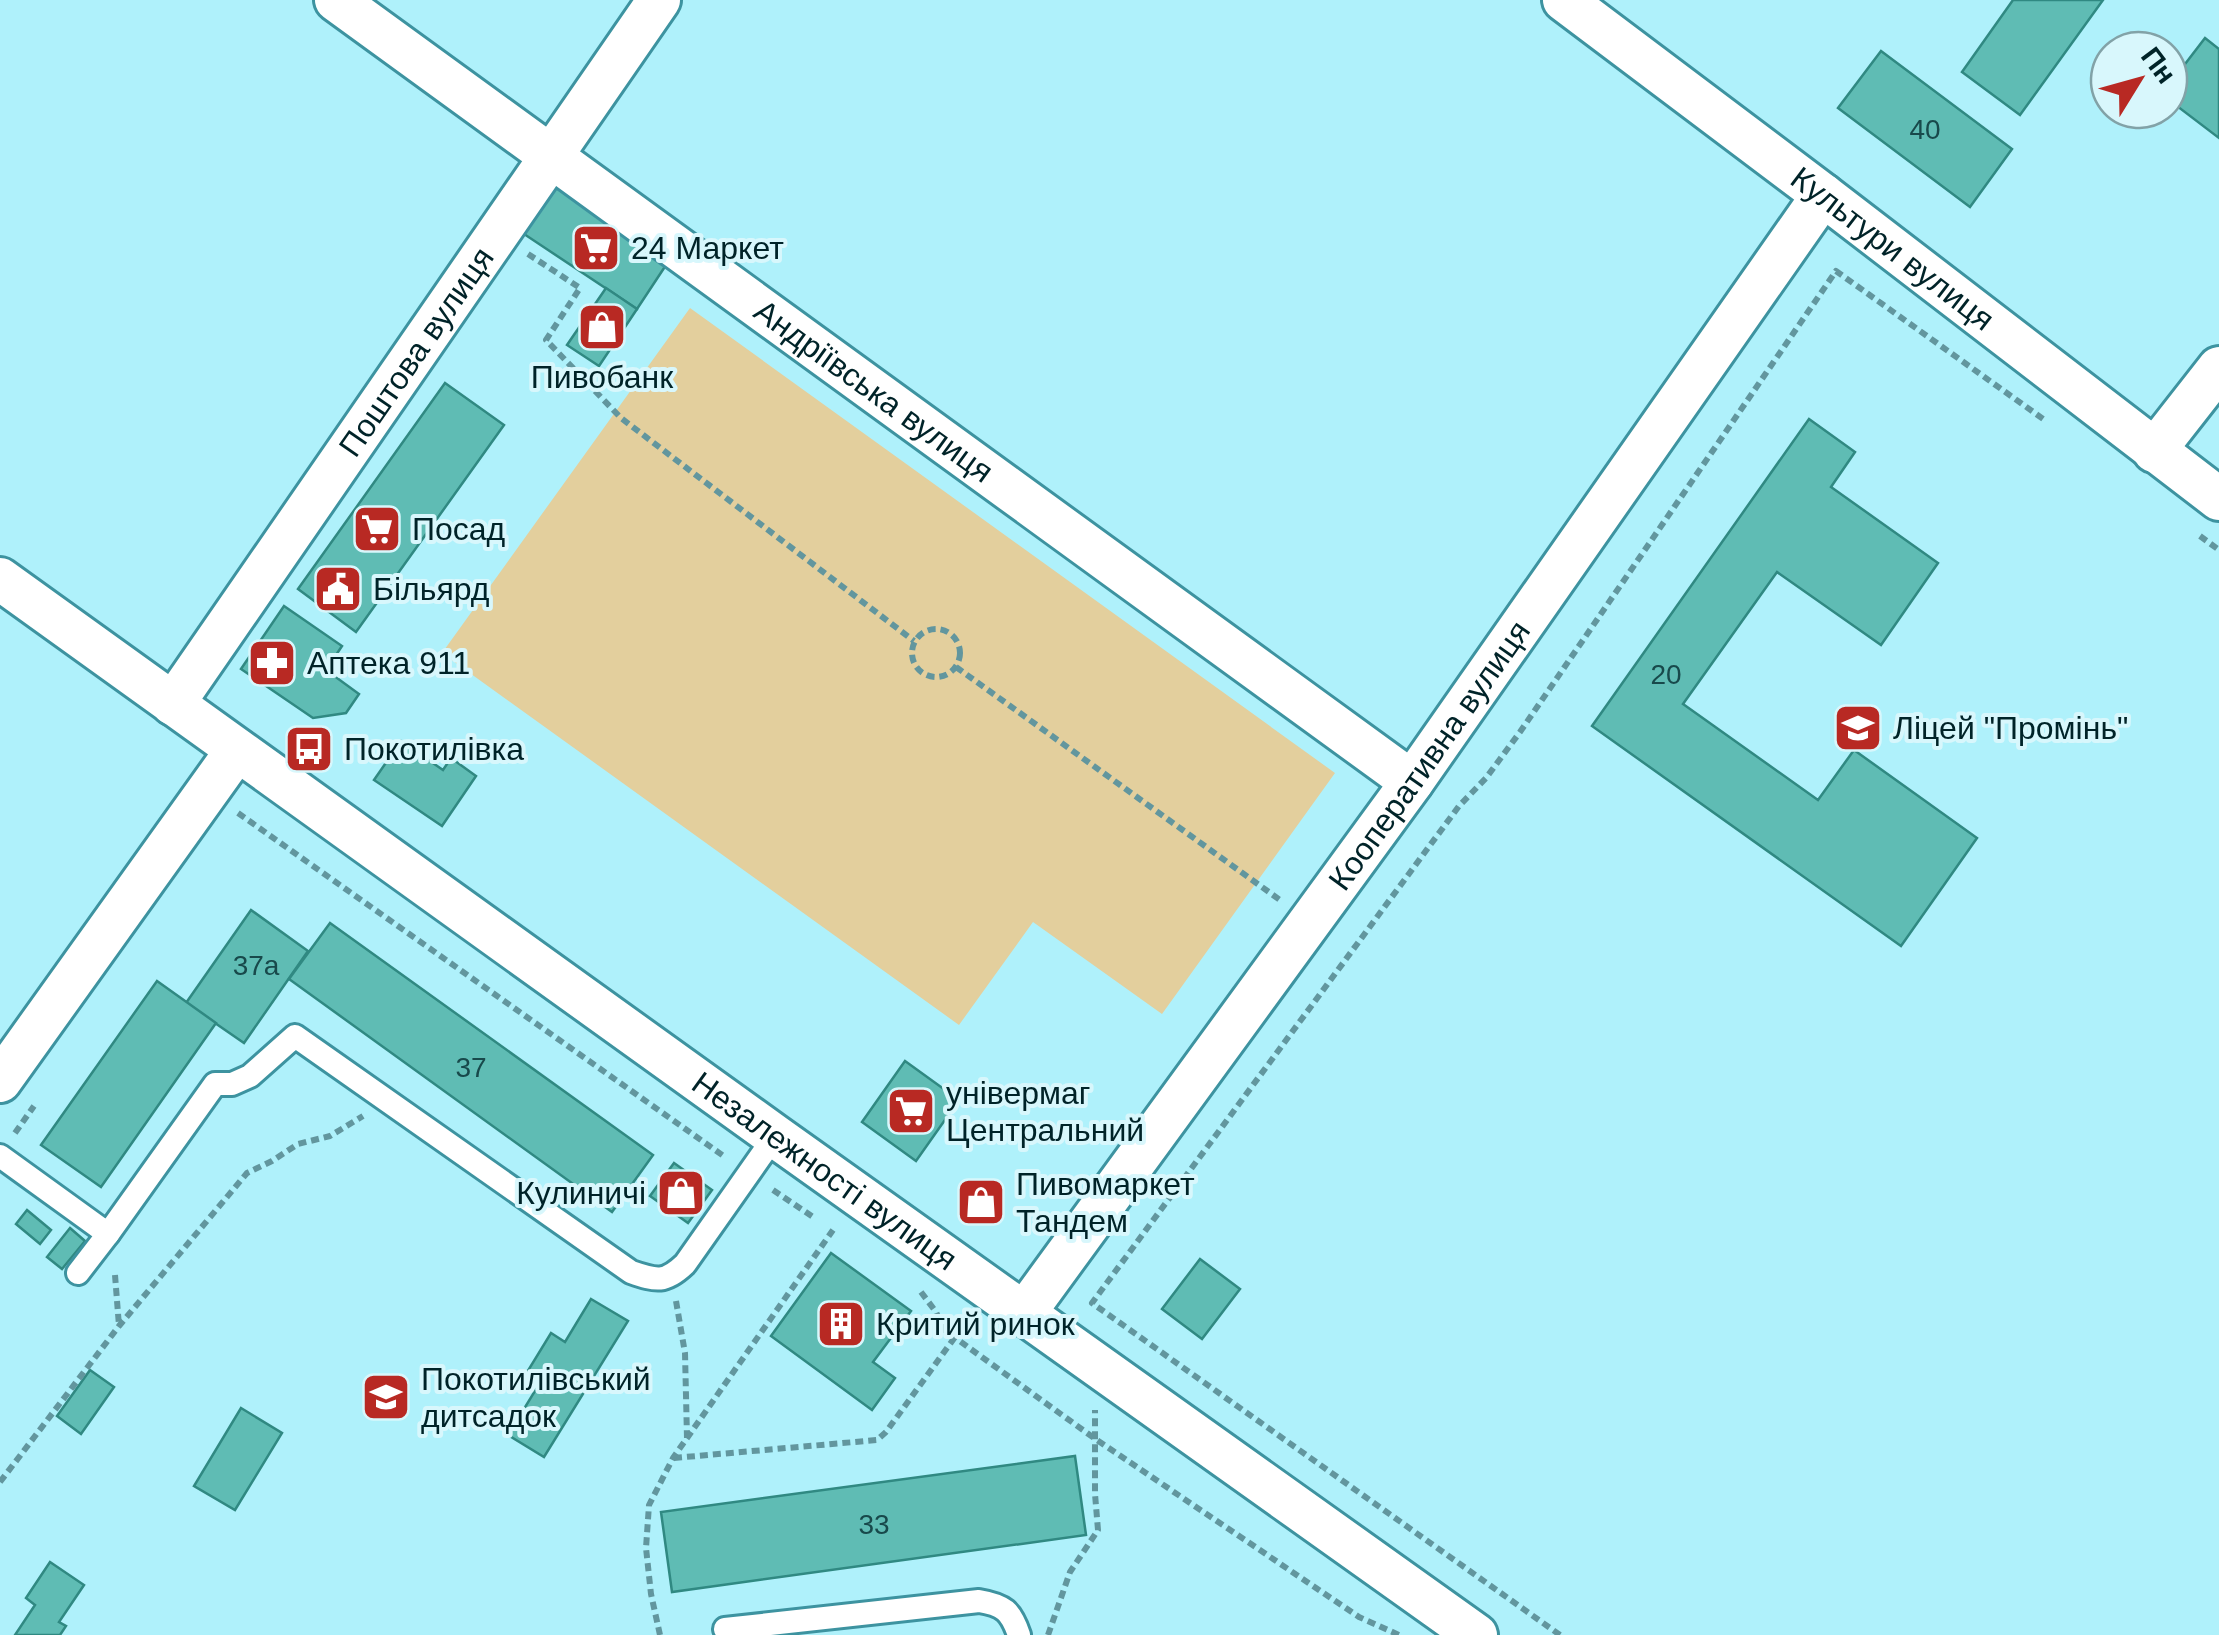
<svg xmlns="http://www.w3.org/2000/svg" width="2219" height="1635" viewBox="0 0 2219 1635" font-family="Arial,sans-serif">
<rect width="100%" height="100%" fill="#aff1fb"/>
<polygon fill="#e3cf9d" points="690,308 1335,773 1162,1014 1033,922 959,1025 442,653"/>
<g fill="#5fbcb4" stroke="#308982" stroke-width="2.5">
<polygon points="2013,0 2103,0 2020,115 1962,72"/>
<polygon points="2205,38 2219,49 2219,138 2169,100 2169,85"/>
<polygon points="1881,51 2012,149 1970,207 1838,108"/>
<polygon points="555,187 668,262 637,309 524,234"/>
<polygon points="606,288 637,309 599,366 567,345"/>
<polygon points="445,383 504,425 356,632 298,589"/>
<polygon points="1809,419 1855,452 1831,487 1938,563 1881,645 1777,572 1683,704 1818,800 1854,750 1977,838 1901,946 1592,726"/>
<polygon points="284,606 342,646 326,670 359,694 346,713 313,718 241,669"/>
<polygon points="401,741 443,770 451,758 476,776 442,826 374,780"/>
<polygon points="251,910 308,951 244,1043 186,1003"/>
<polygon points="330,923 653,1155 612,1212 289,979"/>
<polygon points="157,981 216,1023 101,1187 41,1145"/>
<polygon points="905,1061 959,1100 916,1161 862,1122"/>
<polygon points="674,1163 712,1190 688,1223 650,1196"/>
<polygon points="27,1210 51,1230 40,1244 16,1224"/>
<polygon points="70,1228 85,1241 62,1269 47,1257"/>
<polygon points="831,1253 911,1311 873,1362 895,1378 872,1410 771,1336"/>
<polygon points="1200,1259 1240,1289 1202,1339 1162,1309"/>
<polygon points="591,1299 628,1321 544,1457 508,1435 535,1391 521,1382 551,1333 565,1342"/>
<polygon points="90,1370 114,1387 81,1434 57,1416"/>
<polygon points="241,1408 282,1433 235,1510 194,1486"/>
<polygon points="1075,1456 1086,1535 672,1592 661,1512"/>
<polygon points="50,1562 84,1585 59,1622 66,1626 60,1635 15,1635 35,1605 26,1598"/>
</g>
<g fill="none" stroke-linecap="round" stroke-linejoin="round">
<g stroke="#3d93a0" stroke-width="28">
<g id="lane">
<path d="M0,1156L108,1234L215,1084H232L250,1076L295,1036L631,1272C657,1281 665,1283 685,1264L775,1136"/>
<polyline points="78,1273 108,1234"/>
<path d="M725,1629L979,1601C1004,1605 1011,1611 1019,1635"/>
</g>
</g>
<g stroke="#3d93a0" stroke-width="48">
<g id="street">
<path id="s1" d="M336,0L1412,782"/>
<path id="s2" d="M1564,0L1823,195L2219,499"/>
<polyline points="2154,451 2219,368"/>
<path id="s3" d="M0,579L775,1136L1476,1635"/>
<path id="s4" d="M173,704L659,0"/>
<polyline points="0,1081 237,750"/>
<path id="s5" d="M1025,1312L1412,782L1823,195"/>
</g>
</g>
<g stroke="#62969e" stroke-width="6" stroke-dasharray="8 5" stroke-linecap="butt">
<polyline points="528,254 580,288 546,340 621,418 914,641"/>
<polyline points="2200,536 2219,550"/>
<circle cx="936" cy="653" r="24"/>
<polyline points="956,667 1280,900"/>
<polyline points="238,813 725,1157"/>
<polyline points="15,1133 34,1106"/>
<polyline points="773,1190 816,1219"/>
<polyline points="115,1275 119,1326"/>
<polyline points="921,1292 936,1312 943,1329 1094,1438 1359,1617 1399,1635"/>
<polyline points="676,1301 685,1353 687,1438"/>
<polyline points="674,1458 877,1440 886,1432 955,1337"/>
<polyline points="0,1482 119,1326 247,1173 272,1161 298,1144 330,1136 363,1116"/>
<polyline points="660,1635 651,1594 646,1548 649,1505 673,1458 833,1230"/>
<polyline points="1048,1635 1070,1572 1098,1530 1095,1494 1095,1410"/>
<polyline points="1560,1635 1092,1303 1459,806 1486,778 1520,732 1836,271 2046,421"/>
</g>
<use href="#lane" stroke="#fff" stroke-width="22"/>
<use href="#street" stroke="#fff" stroke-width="42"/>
</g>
<defs>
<g id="supermarket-square" transform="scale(2.5)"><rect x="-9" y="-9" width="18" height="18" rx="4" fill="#b82923" stroke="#d8f7fc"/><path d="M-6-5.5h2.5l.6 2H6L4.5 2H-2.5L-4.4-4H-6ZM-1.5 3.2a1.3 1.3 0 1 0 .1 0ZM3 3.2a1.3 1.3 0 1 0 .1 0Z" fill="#fff"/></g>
<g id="shop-square" transform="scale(2.5)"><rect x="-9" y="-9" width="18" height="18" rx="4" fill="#b82923" stroke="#d8f7fc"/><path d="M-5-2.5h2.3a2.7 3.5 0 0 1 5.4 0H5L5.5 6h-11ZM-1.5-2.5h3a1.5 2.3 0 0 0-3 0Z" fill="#fff"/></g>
<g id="civic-square" transform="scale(2.5)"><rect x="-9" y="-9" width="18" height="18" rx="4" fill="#b82923" stroke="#d8f7fc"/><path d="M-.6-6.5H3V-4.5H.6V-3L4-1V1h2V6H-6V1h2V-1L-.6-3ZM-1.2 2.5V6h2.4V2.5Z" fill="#fff"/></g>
<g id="pharmacy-square" transform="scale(2.5)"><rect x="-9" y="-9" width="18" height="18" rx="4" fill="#b82923" stroke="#d8f7fc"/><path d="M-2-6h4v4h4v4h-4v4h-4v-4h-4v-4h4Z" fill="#fff"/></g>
<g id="school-square" transform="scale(2.5)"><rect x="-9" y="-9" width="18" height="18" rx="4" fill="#b82923" stroke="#d8f7fc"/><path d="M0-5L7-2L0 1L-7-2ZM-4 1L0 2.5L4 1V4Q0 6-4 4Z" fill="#fff"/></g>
<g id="bus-square" transform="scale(2.5)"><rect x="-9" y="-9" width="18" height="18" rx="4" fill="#b82923" stroke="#d8f7fc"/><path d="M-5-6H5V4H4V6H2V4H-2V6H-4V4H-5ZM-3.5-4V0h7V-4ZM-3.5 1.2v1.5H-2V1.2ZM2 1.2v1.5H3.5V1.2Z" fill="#fff"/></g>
<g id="building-square" transform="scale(2.5)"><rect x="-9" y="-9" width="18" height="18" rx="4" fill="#b82923" stroke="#d8f7fc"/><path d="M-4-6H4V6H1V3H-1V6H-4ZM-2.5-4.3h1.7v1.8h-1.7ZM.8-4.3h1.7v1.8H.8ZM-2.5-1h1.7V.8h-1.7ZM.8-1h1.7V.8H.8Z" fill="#fff"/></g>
</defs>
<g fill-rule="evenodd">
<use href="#supermarket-square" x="596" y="248"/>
<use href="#shop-square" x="602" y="327"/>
<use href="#supermarket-square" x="377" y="529"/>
<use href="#civic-square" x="338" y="589"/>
<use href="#pharmacy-square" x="272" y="663"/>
<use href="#school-square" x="1858" y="728"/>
<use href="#bus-square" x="309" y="749"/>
<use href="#supermarket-square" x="911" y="1111"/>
<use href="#shop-square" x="681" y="1193"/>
<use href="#shop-square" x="981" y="1202"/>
<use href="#building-square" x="841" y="1324"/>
<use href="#school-square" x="386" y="1397"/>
</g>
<g text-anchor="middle" stroke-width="8" stroke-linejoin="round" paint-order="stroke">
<g font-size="28" fill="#18494b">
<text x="1925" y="139">40</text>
<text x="1666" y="684">20</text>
<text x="256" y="975">37а</text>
<text x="471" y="1077">37</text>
<text x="874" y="1534">33</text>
</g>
<g font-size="32" fill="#002328" stroke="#d8f7fc" text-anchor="start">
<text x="631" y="259">24 Маркет</text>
<text x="602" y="388" text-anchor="middle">Пивобанк</text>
<text x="412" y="540">Посад</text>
<text x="373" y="600">Більярд</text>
<text x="307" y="674">Аптека 911</text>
<text x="1893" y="739">Ліцей "Промінь"</text>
<text x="344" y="760">Покотилівка</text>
<text x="946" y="1104">універмаг<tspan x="946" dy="37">Центральний</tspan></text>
<text x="1016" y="1195">Пивомаркет<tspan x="1016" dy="37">Тандем</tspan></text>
<text x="646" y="1204" text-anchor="end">Кулиничі</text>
<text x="876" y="1335">Критий ринок</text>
<text x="421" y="1390">Покотилівський<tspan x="421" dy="37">дитсадок</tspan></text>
</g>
<g font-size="32" fill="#002328" stroke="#d8f7fc">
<text dy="11" stroke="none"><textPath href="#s2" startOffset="412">Культури вулиця</textPath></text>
<text dy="11" stroke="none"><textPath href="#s4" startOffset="428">Поштова вулиця</textPath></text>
<text dy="11" stroke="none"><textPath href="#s1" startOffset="665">Андріївська вулиця</textPath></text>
<text dy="11" stroke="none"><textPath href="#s5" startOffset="688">Кооперативна вулиця</textPath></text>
<text dy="11" stroke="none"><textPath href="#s3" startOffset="1015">Незалежності вулиця</textPath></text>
</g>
</g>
<g transform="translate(2139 80) rotate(53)"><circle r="48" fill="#d8f7fc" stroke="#82a2a7" stroke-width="2.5"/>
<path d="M0-8L18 38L0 25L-18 38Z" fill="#b82923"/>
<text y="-15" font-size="28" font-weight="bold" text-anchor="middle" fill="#002328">Пн</text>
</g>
</svg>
